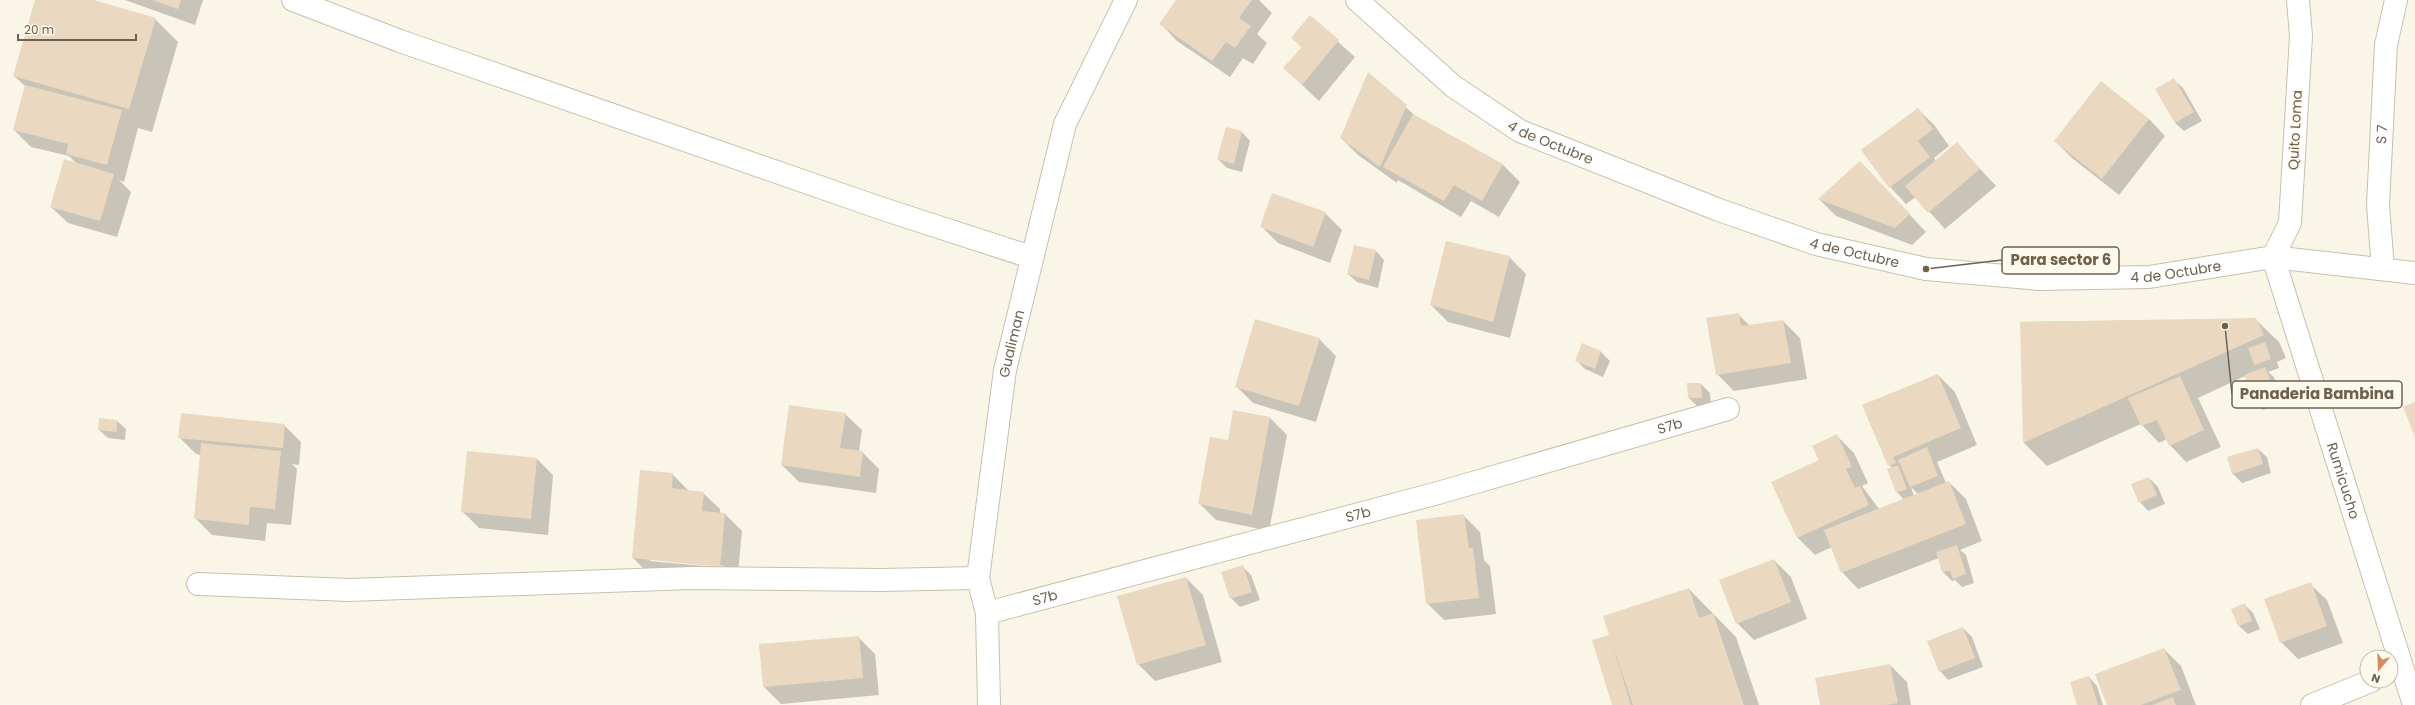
<svg xmlns="http://www.w3.org/2000/svg" width="2415" height="705" viewBox="0 0 2415 705" font-family="Poppins,sans-serif">
<rect width="100%" height="100%" fill="#faf6e7"/>
<g fill="#0003" fill-rule="evenodd">
<polygon points="36,0 90,0 155,19 178,42 152,132 138,128 124,182 119,180 131,192 117,237 68,223 51,207 77,164 69,156 31,147 14,130 25,86 14,76"/>
<polygon points="125,0 203,0 195,25"/>
<polygon points="1177,0 1259,0 1272,13 1257,34 1267,43 1253,64 1243,58 1230,77 1177,41 1161,24"/>
<polygon points="1310,17 1355,57 1319,101 1284,68 1302,48 1293,38"/>
<polygon points="1368,74 1419,119 1503,165 1520,182 1499,217 1471,201 1461,217 1398,180 1397,183 1358,155 1341,138"/>
<polygon points="2174,80 2183,88 2202,121 2184,131 2175,123"/>
<polygon points="1918,109 1935,126 1949,146 1934,158 1936,161 1957,144 1996,186 1945,229 1916,197 1906,204 1890,187"/>
<polygon points="2149,119 2165,136 2119,195 2072,158 2055,141"/>
<polygon points="1242,132 1250,141 1242,172 1227,168 1218,159"/>
<polygon points="1860,162 1926,232 1912,245 1836,216 1819,199"/>
<polygon points="1325,213 1342,230 1330,263 1278,243 1261,226"/>
<polygon points="1376,251 1384,260 1378,288 1357,282 1348,274"/>
<polygon points="1509,257 1526,274 1510,338 1448,322 1431,305"/>
<polygon points="1738,314 1750,326 1783,321 1800,338 1807,379 1734,391 1717,374"/>
<polygon points="2255,319 2279,342 2286,358 2277,362 2279,368 2268,372 2274,377 2283,402 2263,410 2255,401 2245,376 2198,398 2221,447 2186,462 2170,445 2167,439 2159,443 2141,424 2047,466 2024,443 2021,322"/>
<polygon points="1319,339 1336,356 1316,422 1253,403 1236,386"/>
<polygon points="1583,345 1601,352 1610,361 1603,377 1585,369 1576,360"/>
<path d="M1938,375L1955,392L1977,445L1937,462L1946,483L1949,482L1966,499L1982,541L1960,550L1966,555L1974,583L1962,587L1955,580L1952,581L1943,572L1939,558L1858,589L1842,572L1832,547L1815,555L1798,538L1772,483L1821,460L1837,436L1854,453L1868,483L1862,486L1879,509L1904,500L1897,492L1891,468L1863,406ZM1911,487L1918,494L1914,496Z"/>
<polygon points="1701,384 1710,393 1711,406 1697,406 1689,398"/>
<polygon points="845,414 862,430 859,451 862,452 879,469 876,493 799,482 782,465"/>
<polygon points="1270,418 1287,435 1269,531 1216,520 1199,503 1229,441"/>
<polygon points="100,419 117,421 126,429 125,440 108,438 99,430"/>
<polygon points="284,425 301,442 299,465 292,464 297,469 291,525 267,523 265,541 212,535 195,518 201,455 196,454 179,437"/>
<polygon points="2258,449 2267,457 2271,473 2242,483 2233,474 2228,457"/>
<polygon points="536,458 553,475 548,535 479,528 462,511"/>
<path d="M672,474L689,491L703,493L720,509V513L725,514L742,531L737,583L650,575L633,558ZM650,559L725,566V568L650,561Z"/>
<polygon points="2149,478 2158,487 2165,504 2148,511 2140,502"/>
<polygon points="1463,515 1480,532 1484,560 1490,566 1496,614 1444,620 1427,603"/>
<polygon points="1774,560 1791,577 1807,619 1754,640 1737,623"/>
<polygon points="1242,566 1251,575 1260,600 1240,607 1231,598"/>
<polygon points="1186,578 1203,595 1222,662 1155,681 1138,664"/>
<polygon points="2310,584 2327,600 2343,643 2298,659 2281,642"/>
<polygon points="1689,589 1736,637 1759,705 1613,705 1609,636"/>
<polygon points="2244,604 2253,613 2260,629 2248,634 2239,626"/>
<polygon points="1963,628 1972,637 1983,667 1948,680 1940,671"/>
<polygon points="858,637 875,654 879,695 781,704 764,687"/>
<polygon points="2164,649 2181,666 2196,705 2108,705"/>
<polygon points="1890,665 1907,682 1911,705 1821,705"/>
<polygon points="2089,677 2097,686 2103,705 2079,705"/>
</g>
<g fill="#ead8c0">
<polygon points="35,0 94,0 156,18 129,109 13,76"/>
<polygon points="152,0 181,0 178,9"/>
<polygon points="1176,0 1252,0 1239,18 1251,26 1235,48 1226,42 1212,61 1159,24"/>
<polygon points="1310,15 1339,40 1302,85 1283,68 1302,47 1291,38"/>
<polygon points="1368,72 1407,105 1380,167 1340,138"/>
<polygon points="2174,78 2194,112 2175,123 2155,89"/>
<polygon points="2101,81 2149,119 2102,179 2054,141"/>
<polygon points="25,85 122,110 107,165 66,154 68,144 13,130"/>
<polygon points="1918,108 1933,129 1918,141 1930,157 1889,188 1861,150"/>
<polygon points="1413,114 1503,164 1482,201 1454,185 1444,201 1383,167"/>
<polygon points="1226,127 1242,131 1234,164 1217,159"/>
<polygon points="1957,142 1980,169 1928,213 1905,186"/>
<polygon points="64,159 114,174 100,221 50,207"/>
<polygon points="1860,161 1910,214 1895,228 1818,199"/>
<polygon points="1272,193 1326,212 1313,247 1260,227"/>
<polygon points="1446,241 1510,256 1493,322 1430,305"/>
<polygon points="1354,245 1376,250 1369,280 1347,274"/>
<polygon points="1739,313 1741,326 1783,320 1791,363 1716,375 1706,318"/>
<polygon points="2256,318 2264,335 2023,443 2020,322"/>
<polygon points="1255,319 1320,338 1299,406 1235,387"/>
<polygon points="2265,342 2271,359 2254,365 2248,348"/>
<polygon points="1582,343 1601,351 1595,369 1575,361"/>
<polygon points="2265,367 2275,393 2254,401 2244,375"/>
<polygon points="1938,374 1961,428 1893,457 1896,463 1888,466 1862,405"/>
<polygon points="2180,376 2204,430 2169,446 2157,420 2141,426 2128,398"/>
<polygon points="1687,383 1701,383 1702,398 1688,398"/>
<polygon points="2415,402 2415,437 2403,407"/>
<polygon points="789,405 846,413 840,448 863,451 860,477 781,465"/>
<polygon points="1233,410 1270,417 1252,515 1198,504 1210,437 1228,440"/>
<polygon points="181,413 285,424 283,448 178,438"/>
<polygon points="99,418 117,420 117,432 98,430"/>
<polygon points="1837,434 1852,467 1846,469 1855,488 1860,486 1869,505 1797,538 1771,482 1819,460 1812,446"/>
<polygon points="201,443 281,451 275,509 250,507 249,525 194,519"/>
<polygon points="1927,447 1938,476 1910,487 1898,460"/>
<polygon points="2258,448 2263,464 2232,474 2227,457"/>
<polygon points="467,451 537,458 531,519 461,512"/>
<polygon points="1898,465 1907,489 1896,493 1887,469"/>
<polygon points="640,470 673,473 672,488 704,492 702,511 725,513 720,567 632,558"/>
<polygon points="2149,477 2157,495 2139,503 2131,484"/>
<polygon points="1949,481 1966,524 1841,573 1824,530"/>
<polygon points="1464,514 1469,548 1473,548 1479,598 1426,604 1416,520"/>
<polygon points="1957,545 1966,574 1953,579 1950,571 1942,572 1936,552"/>
<polygon points="1774,559 1791,602 1736,624 1719,580"/>
<polygon points="1243,565 1252,592 1230,599 1221,572"/>
<polygon points="1186,577 1206,645 1137,665 1117,596"/>
<polygon points="2311,582 2327,626 2280,643 2264,599"/>
<polygon points="1689,588 1699,618 1713,613 1744,705 1633,705 1612,644 1631,705 1612,705 1592,640 1609,635 1603,616"/>
<polygon points="2245,603 2252,621 2238,626 2231,609"/>
<polygon points="1963,627 1975,658 1939,672 1927,641"/>
<polygon points="859,636 863,678 763,687 759,644"/>
<polygon points="2164,648 2181,690 2141,705 2107,705 2095,674"/>
<polygon points="1890,664 1898,703 1886,705 1820,705 1815,678"/>
<polygon points="2089,676 2098,705 2077,705 2070,682"/>
<polygon points="2173,697 2176,705 2152,705"/>
</g>
<g fill="none" stroke-linecap="round" stroke-linejoin="round">
<g stroke="#cabfae" stroke-width="24">
<g id="minor">
<polyline points="293,0 400,41 883,209 1031,257"/>
<path id="s1" d="M1357,0L1453,86L1520,131L1719,210L1816,244L1926,269L2039,279L2149,277L2273,257L2415,273"/>
<path id="s2" d="M2298,0L2301,36L2290,223L2273,257L2414,705"/>
<path id="s3" d="M2383,269L2378,205L2386,45L2396,0"/>
<polyline points="198,584 349,590 692,578 881,580 978,578"/>
<path id="s4" d="M987,613L1438,493L1728,409"/>
<path id="s5" d="M989,705L987,613L978,578L1005,370L1065,124L1126,0"/>
<polyline points="2312,705 2371,681"/>
</g>
</g>
<use href="#minor" stroke="#fff" stroke-width="22"/>
</g>
<g text-anchor="middle" stroke-width="3" stroke-linejoin="round" paint-order="stroke">
<g font-size="14" fill="#70604e" stroke="#fdf9ed">
<text transform="translate(2295 130) rotate(-87)" y="5">Quito Loma</text>
<text dy="5" stroke="none"><textPath href="#s3" startOffset="135">S 7</textPath></text>
<text dy="5" stroke="none"><textPath href="#s1" startOffset="242">4 de Octubre</textPath></text>
<text dy="5" stroke="none"><textPath href="#s1" startOffset="566">4 de Octubre</textPath></text>
<text dy="5" stroke="none"><textPath href="#s1" startOffset="890">4 de Octubre</textPath></text>
<text dy="5" stroke="none"><textPath href="#s5" startOffset="365">Gualiman</textPath></text>
<text dy="5" stroke="none"><textPath href="#s4" startOffset="708">S7b</textPath></text>
<text dy="5" stroke="none"><textPath href="#s2" startOffset="496">Rumicucho</textPath></text>
<text dy="5" stroke="none"><textPath href="#s4" startOffset="384">S7b</textPath></text>
<text dy="5" stroke="none"><textPath href="#s4" startOffset="60">S7b</textPath></text>
</g>
</g>
<path fill="none" stroke="#70604e" stroke-width="1.5" d="M1926 269L2002 260M2225 326L2232 394"/>
<g fill="#70604e" stroke="#fdf9ed" stroke-width="1.5">
<circle cx="1926" cy="269" r="4"/>
<circle cx="2225" cy="326" r="4"/>
</g>
<g fill="#fdf9ed" stroke="#70604e" stroke-width="1.5">
<rect x="2002" y="247" width="117" height="27" rx="4"/>
<rect x="2232" y="381" width="170" height="27" rx="4"/>
</g>
<g font-size="15" text-anchor="middle" font-weight="bold" fill="#70604e">
<text x="2061" y="265">Para sector 6</text>
<text x="2317" y="399">Panaderia Bambina</text>
</g>
<g transform="translate(2379 669) rotate(199)"><circle r="19" fill="#fdf9ed" stroke="#c5bcad"/>
<path d="M0-3L7 15L0 10L-7 15Z" fill="#d58c5a"/>
<text y="-6" font-size="11" font-weight="bold" text-anchor="middle" fill="#70604e">N</text>
</g>
<path d="M18 34v6h118v-6" fill="none" stroke="#70604e" stroke-width="2"/>
<text x="24" y="34" font-size="12" fill="#70604e" stroke="#fdf9ed" stroke-width="3" paint-order="stroke">20 m</text>
</svg>
